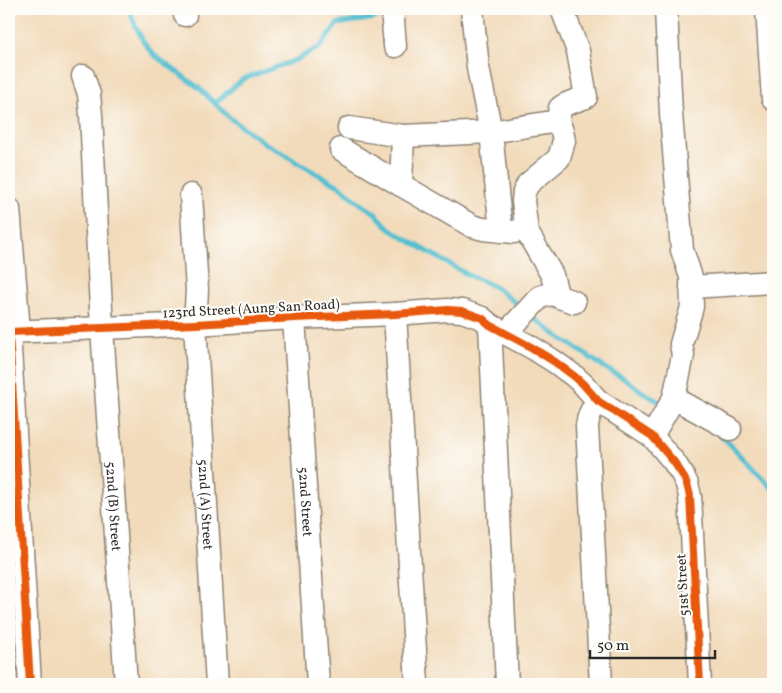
<svg xmlns="http://www.w3.org/2000/svg" width="782" height="693" viewBox="0 0 782 693" font-family="Vollkorn,serif">
<rect width="100%" height="100%" fill="#fdfcf7"/>
<filter id="ink" filterUnits="userSpaceOnUse"><feTurbulence type="fractalNoise" baseFrequency=".02" numOctaves="2"/><feDisplacementMap in="SourceGraphic" scale="10" xChannelSelector="R" yChannelSelector="G"/><feConvolveMatrix kernelMatrix="1 2 1 2 8 2 1 2 1" color-interpolation-filters="sRGB"/></filter>
<filter id="wash" filterUnits="userSpaceOnUse"><feTurbulence type="fractalNoise" baseFrequency=".0096" numOctaves="4" result="noise"/><feDisplacementMap in="SourceGraphic" scale="20" xChannelSelector="R" yChannelSelector="G"/><feGaussianBlur stdDeviation="1.12" result="paint"/><feColorMatrix in="noise" values="0 0 0 0 0 0 0 0 0 0 0 0 0 0 0 0 0 1.4 0 .05"/><feComposite in="paint" operator="in"/></filter>
<g filter="url(#wash)">
<rect width="100%" height="100%" fill="#f2dbbb"/>
<g fill="none" stroke-linecap="round" stroke-linejoin="round">
<g stroke="#55c0d1" stroke-width="5">
<polyline points="129,9 136,27 144,43 154,55 199,88 230,118 266,144 283,153 296,162 341,187 361,204 375,213 390,229 408,240 470,276 485,282 498,289 523,309"/>
<polyline points="215,103 243,79 296,60 320,47 337,24 375,18 365,9"/>
<polyline points="531,316 555,334 607,369 625,379 644,393 663,404"/>
<polyline points="721,437 726,440 773,489"/>
</g>
</g>
</g>
<g filter="url(#ink)">
<g fill="none" stroke-linecap="round" stroke-linejoin="round">
<g stroke="#8e8373" stroke-width="25">
<g id="minor">
<polyline points="185,9 185,15"/>
<polyline points="392,9 395,46"/>
<polyline points="472,9 478,68 491,132 501,231"/>
<polyline points="767,9 773,99"/>
<path id="s1" d="M83,76L89,94L91,115L102,328L126,684"/>
<polyline points="349,128 403,136 491,132 558,121"/>
<polyline points="403,136 401,185 472,226 483,229 514,232"/>
<polyline points="341,149 401,185"/>
<path id="s2" d="M191,195L197,290L195,324L217,684"/>
<polyline points="9,209 19,331"/>
<polyline points="691,287 773,282"/>
<path d="M556,294V290L552,275L527,232L523,201L524,192L528,184L559,158L564,141L562,131L558,121L560,108C567,102 577,101 586,97L578,51L562,9"/>
<polyline points="395,314 417,684"/>
<path id="s3" d="M294,318L318,684"/>
<polyline points="490,325 507,684"/>
<polyline points="507,334 511,328 540,297 546,295 556,294 559,297 574,302"/>
<polyline points="674,398 730,429"/>
<path d="M598,401C591,409 588,416 587,426L601,684"/>
<polyline points="652,436 674,398 683,355 681,344 692,307 691,277 682,250 671,114 666,9"/>
<polyline points="30,684 9,332 195,324 294,318 395,314 448,310 462,311 482,318 490,325 531,347 555,362 574,376 583,384 598,401 652,436 674,462 682,474 687,484 690,496 700,684"/>
</g>
</g>
<use href="#minor" stroke="#fff" stroke-width="22"/>
<g stroke="#fdfcf7" stroke-width="11">
<polyline id="cycleway" points="30,684 9,332 195,324 294,318 395,314 448,310 462,311 482,318 490,325 531,347 555,362 574,376 583,384 598,401 652,436 674,462 682,474 687,484 690,496 700,684"/>
</g>
<use href="#cycleway" stroke="#e8590c" stroke-width="8"/>
</g>
</g>
<g text-anchor="middle" stroke-width="4" stroke-linejoin="round" paint-order="stroke">
<g font-size="14" fill="#2b2b2b" stroke="#fdfcf7">
<text transform="translate(251 308) rotate(-3)" y="5">123rd Street (Aung San Road)</text>
<text dy="5" stroke="none"><textPath href="#s3" startOffset="184">52nd Street</textPath></text>
<text dy="5" stroke="none"><textPath href="#s2" startOffset="310">52nd (A) Street</textPath></text>
<text dy="5" stroke="none"><textPath href="#s1" startOffset="432">52nd (B) Street</textPath></text>
<text transform="translate(682 585) rotate(-93)" y="5">51st Street</text>
</g>
</g>
<rect width="782" height="693" fill="none" stroke="#fdfcf7" stroke-width="30"/>
<path d="M590 650v8h125v-8" fill="none" stroke="#2b2b2b" stroke-width="2.5"/>
<text x="597" y="650" font-size="15" fill="#2b2b2b" stroke="#fdfcf7" stroke-width="4" paint-order="stroke">50 m</text>
</svg>
